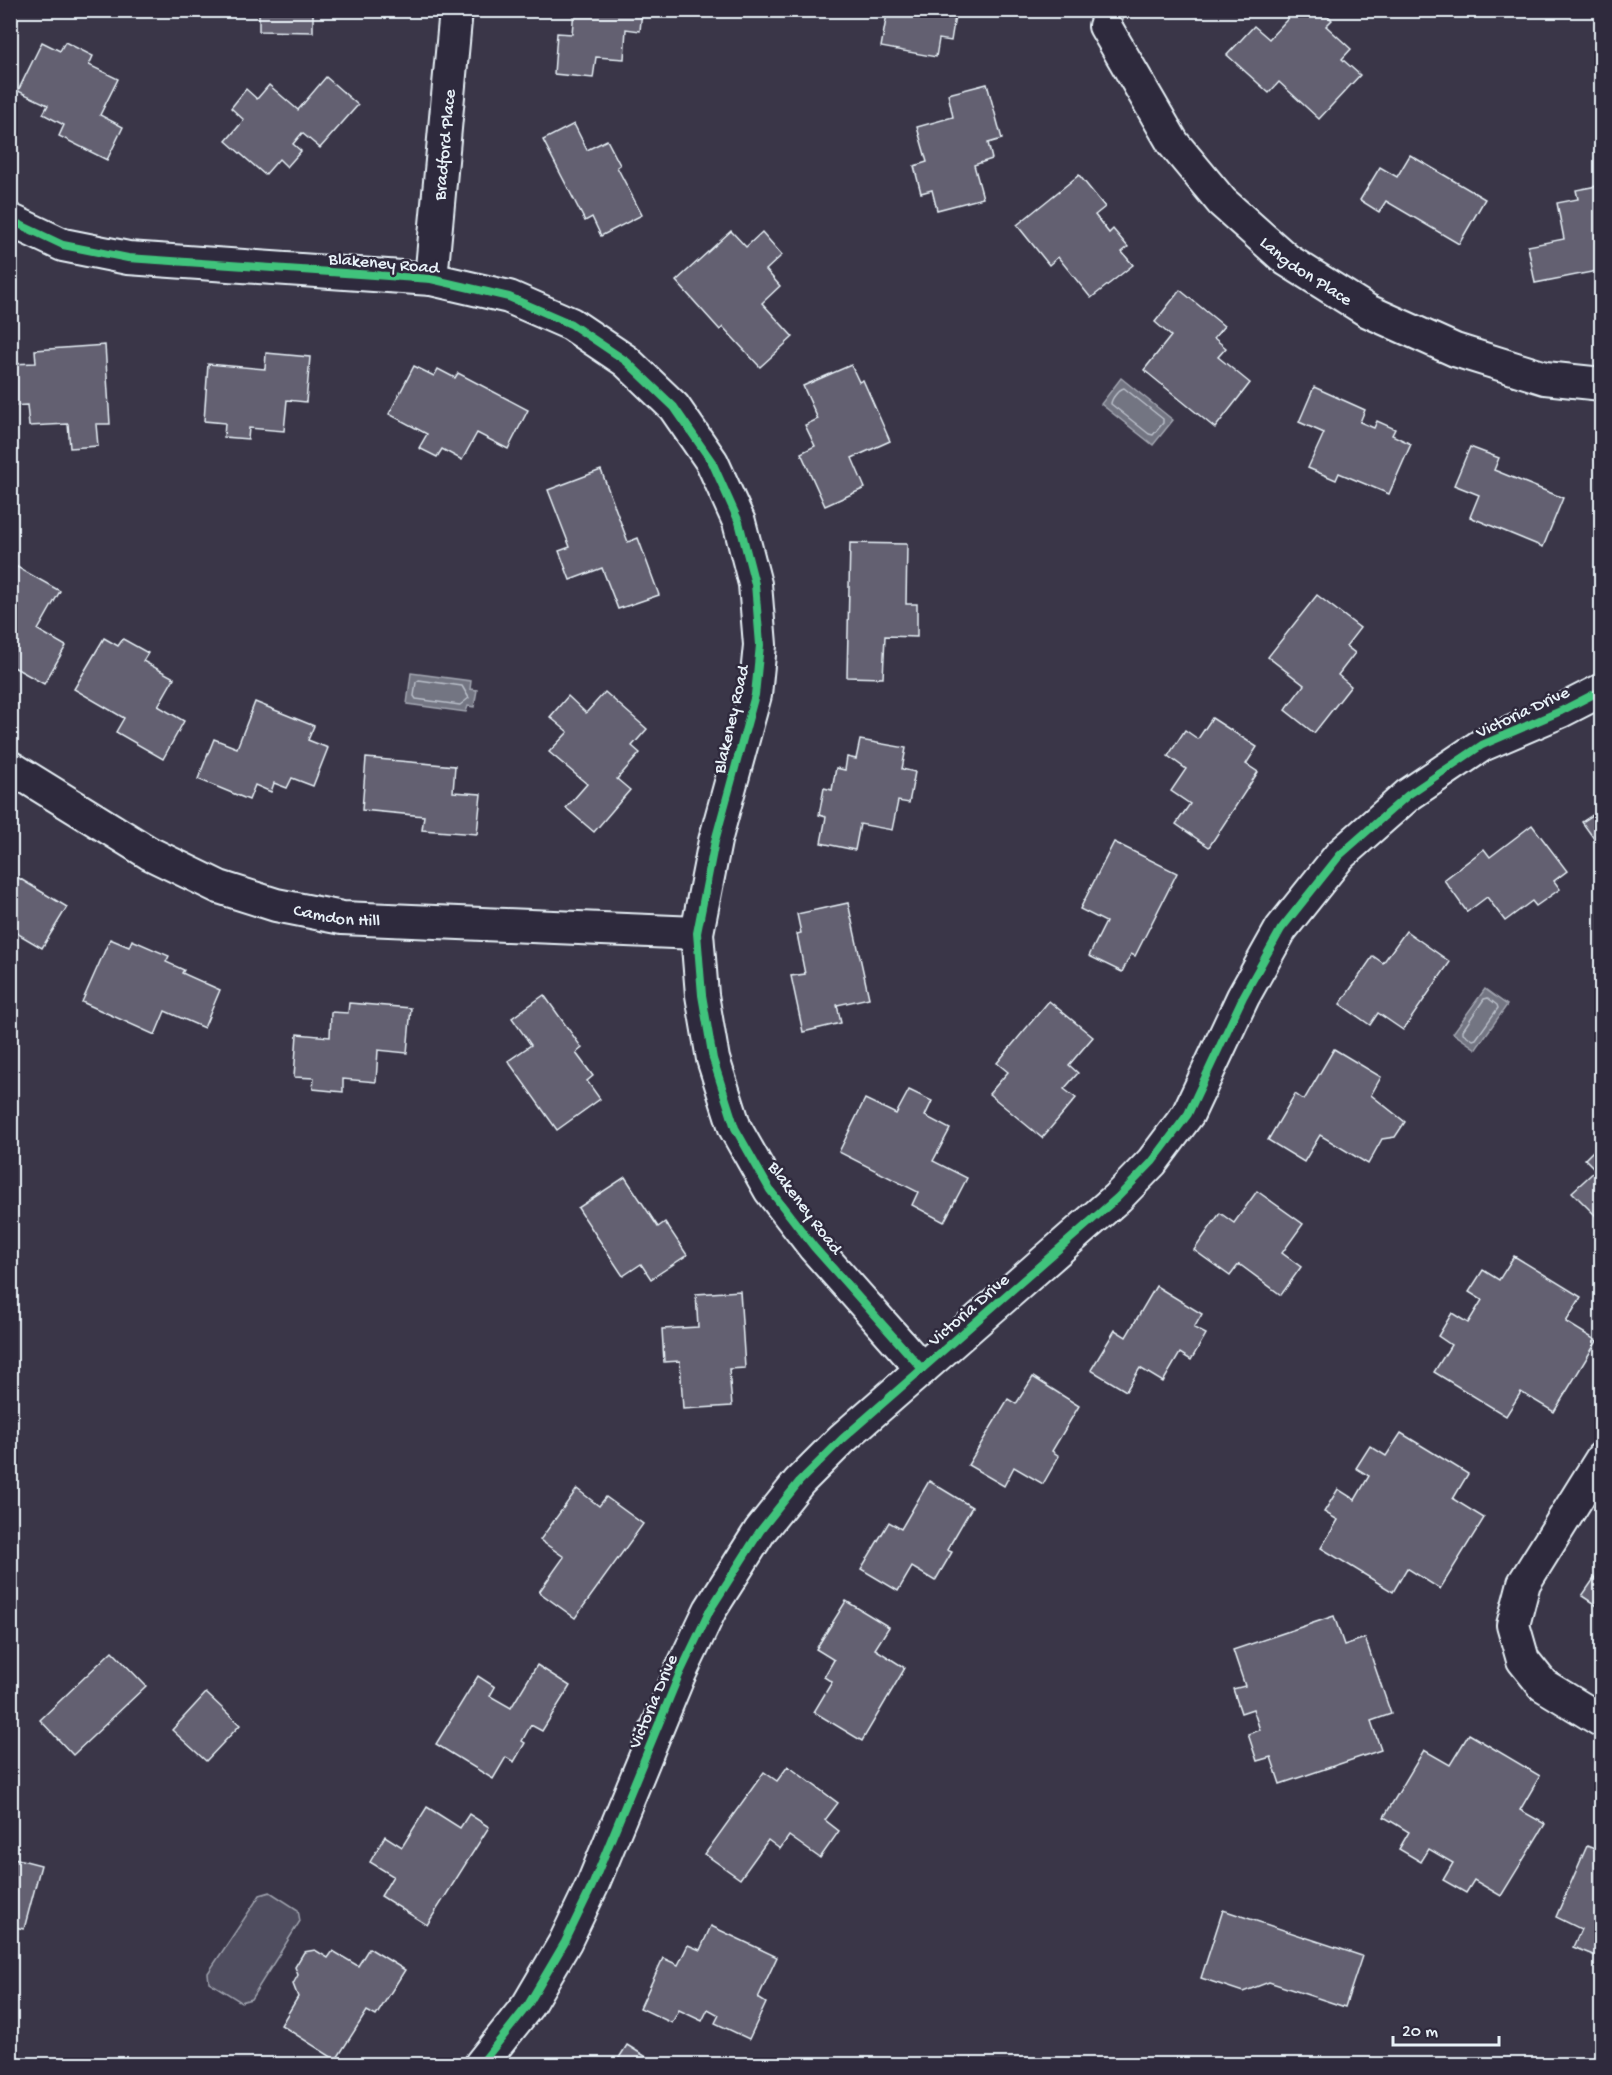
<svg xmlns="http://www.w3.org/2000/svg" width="1612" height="2075" viewBox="0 0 1612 2075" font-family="'Gochi Hand',sans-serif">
<rect width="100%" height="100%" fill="#3a3648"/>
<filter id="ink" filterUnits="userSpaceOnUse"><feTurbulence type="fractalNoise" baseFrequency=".0167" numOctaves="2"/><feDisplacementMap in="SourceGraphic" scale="12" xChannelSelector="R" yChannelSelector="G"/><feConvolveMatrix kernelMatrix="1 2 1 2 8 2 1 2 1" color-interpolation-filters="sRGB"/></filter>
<g filter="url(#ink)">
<polygon fill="#504e5f" stroke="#9ca0ac" stroke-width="1.5" points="270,1892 298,1910 300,1921 251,1999 241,2002 209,1982 208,1973 260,1895"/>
<g fill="#737482" stroke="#a2a6b1" stroke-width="1.5">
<polygon points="1121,378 1173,420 1153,445 1101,404"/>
<polygon points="411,673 471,681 470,689 477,690 474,707 468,706 466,712 407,704"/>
<polygon points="1485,989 1507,1005 1476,1049 1453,1033"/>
</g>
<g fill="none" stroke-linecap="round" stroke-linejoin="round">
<g stroke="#b9bfc9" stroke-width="1.5">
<path d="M1124,388L1163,419V423L1153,435L1149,434L1111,404C1111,399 1119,389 1124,388Z"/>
<polygon points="419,680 462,686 469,698 460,705 416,699 414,696 416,682"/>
<polygon points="1488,998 1497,1005 1498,1008 1476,1039 1473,1040 1463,1033 1463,1030 1484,999"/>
</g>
</g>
<g fill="#636171" stroke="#e8f1f8" stroke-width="1.5">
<polygon points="259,10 313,10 313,32 259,31"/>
<polygon points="574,10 642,10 640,31 626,29 624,59 596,57 593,78 554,74 557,33 572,34"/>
<polygon points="874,10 956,10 951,41 939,39 936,57 881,47 887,14"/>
<polygon points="1296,10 1322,10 1332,20 1326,26 1351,49 1342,59 1360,75 1319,119 1279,82 1269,93 1227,55 1254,26 1269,39"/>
<polygon points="1602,17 1602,39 1596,38"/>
<polygon points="42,42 60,51 65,42 93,56 89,65 118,79 100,115 123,127 107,160 59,136 64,125 43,114 48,105 18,91"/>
<polygon points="326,77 358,105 320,148 302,133 293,144 301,151 287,167 279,159 265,175 226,141 244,120 231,108 246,89 257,99 269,85 298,110"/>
<polygon points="987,84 1002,139 988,143 992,159 974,165 983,198 937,210 932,190 921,193 914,166 927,162 917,127 953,117 948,94"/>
<polygon points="574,124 587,150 607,140 620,165 617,167 642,215 601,236 592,217 585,221 543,140"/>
<polygon points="1410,155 1485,199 1459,244 1386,201 1379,212 1360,200 1380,167 1397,177"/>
<polygon points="1079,175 1105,207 1095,215 1109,233 1113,229 1128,247 1122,252 1133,265 1091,298 1058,257 1049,265 1017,225"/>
<polygon points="1602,185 1602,270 1535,283 1528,246 1564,239 1557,203 1578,199 1576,190"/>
<polygon points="731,231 746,247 762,232 782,255 766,270 780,286 762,303 793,337 760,367 723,327 720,330 676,281"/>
<polygon points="1180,290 1224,326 1214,338 1226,348 1218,357 1250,383 1215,428 1144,370 1171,336 1155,322"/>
<polygon points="105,345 110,424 96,424 98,446 70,448 68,424 29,426 27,405 10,406 10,364 36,363 35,350"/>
<polygon points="266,353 310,357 306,402 287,400 284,431 249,428 248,439 224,437 225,423 204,421 208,364 265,369"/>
<polygon points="851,365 859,382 863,380 890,441 852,458 865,488 825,506 801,453 815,446 805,425 818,419 803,386"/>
<polygon points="414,366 434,376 438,369 455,378 458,373 528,410 508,449 477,433 462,460 442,449 437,457 419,448 427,434 389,414"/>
<polygon points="1314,387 1365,410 1360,422 1374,428 1377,421 1395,429 1392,435 1411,444 1389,494 1339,473 1336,480 1308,468 1324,433 1299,422"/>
<polygon points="1470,447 1499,458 1494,470 1563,498 1543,547 1470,517 1479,495 1454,485"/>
<polygon points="601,470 628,542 638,538 659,595 618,609 602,568 570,580 559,551 570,547 548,490"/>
<polygon points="850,543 907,544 906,604 917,604 917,637 885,636 883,678 847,677"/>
<polygon points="10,563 60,591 38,630 66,646 44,684 10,665"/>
<polygon points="1317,595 1360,628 1346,646 1355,653 1338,675 1351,686 1314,733 1285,710 1304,685 1268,657"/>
<polygon points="104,638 118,646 123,639 148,653 143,661 174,678 158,706 184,721 163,759 116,732 124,718 74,689"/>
<polygon points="605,692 647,729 632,746 640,753 617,779 630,790 594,832 566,808 587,784 549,752 568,732 550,717 568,696 586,713"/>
<polygon points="255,702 314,726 308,740 328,748 313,786 292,778 287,788 274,783 271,792 255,785 249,800 198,779 214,739 237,748"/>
<polygon points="1212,718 1257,747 1246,764 1258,772 1209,847 1176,824 1190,804 1171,791 1186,769 1168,756 1185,730 1198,739"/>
<polygon points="860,740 906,748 902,769 915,772 909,803 898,801 892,830 860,824 855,850 821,843 826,817 819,815 824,788 832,790 836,768 845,770 847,757 856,759"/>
<polygon points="366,758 455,766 453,792 481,794 477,834 422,830 424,816 362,810"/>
<polygon points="1602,809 1602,850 1582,822"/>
<polygon points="1532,825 1567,871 1554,881 1560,889 1536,906 1532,901 1505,921 1487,897 1467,912 1444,880 1484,849 1490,857"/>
<polygon points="1114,842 1177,873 1135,956 1131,954 1122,972 1089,956 1106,922 1080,909"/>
<polygon points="17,877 67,907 42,948 15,932 10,939 10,882 13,883"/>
<polygon points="848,903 869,998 837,1005 841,1023 803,1032 791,976 805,974 797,934 801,933 797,914"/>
<polygon points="1406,931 1450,962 1403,1030 1378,1013 1370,1025 1340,1004 1373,956 1383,963"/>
<polygon points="110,939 129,947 132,940 169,956 166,962 184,970 182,973 220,990 204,1028 165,1011 155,1035 82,1002"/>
<polygon points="544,995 582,1048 576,1053 593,1076 587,1081 600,1099 557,1130 508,1061 531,1045 512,1018"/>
<polygon points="1049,1001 1093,1037 1069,1065 1078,1073 1064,1089 1076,1098 1042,1138 989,1094 1008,1072 997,1063"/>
<polygon points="349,1003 411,1008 407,1053 378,1050 376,1082 343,1079 343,1092 313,1089 314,1078 294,1077 297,1034 330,1037 331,1012 348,1013"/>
<polygon points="1334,1049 1381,1077 1371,1095 1405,1122 1395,1137 1382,1139 1368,1164 1320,1135 1304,1162 1268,1140 1295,1094 1304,1100"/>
<polygon points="909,1090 932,1101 925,1116 950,1129 933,1161 967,1178 944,1222 912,1205 918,1192 839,1152 865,1099 896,1114"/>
<polygon points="1602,1142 1602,1222 1572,1192 1596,1170 1585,1159"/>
<polygon points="625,1177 658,1227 665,1222 687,1255 651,1279 641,1264 623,1276 578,1208"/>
<polygon points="1257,1191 1303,1224 1282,1253 1301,1267 1281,1295 1239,1264 1230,1276 1194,1250 1220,1213 1234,1223"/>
<polygon points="1514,1256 1581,1297 1566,1322 1597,1341 1554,1412 1521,1392 1506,1416 1434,1372 1451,1345 1438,1336 1452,1313 1468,1323 1482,1300 1469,1292 1483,1270 1499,1280"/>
<polygon points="1156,1286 1202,1314 1194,1328 1206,1334 1191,1360 1180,1353 1163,1382 1140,1368 1126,1391 1091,1370 1115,1330 1126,1337"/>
<polygon points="740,1291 745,1368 729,1369 732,1406 683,1409 680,1361 664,1362 662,1329 698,1327 696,1294"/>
<polygon points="1033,1377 1079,1406 1052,1451 1059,1456 1043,1484 1014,1467 1004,1486 968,1465 1008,1399 1016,1404"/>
<polygon points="1401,1433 1468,1474 1453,1499 1484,1518 1440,1589 1407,1568 1393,1592 1321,1548 1338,1520 1324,1512 1338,1489 1355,1500 1369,1476 1356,1468 1370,1446 1386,1456"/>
<polygon points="929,1481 972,1507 947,1550 952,1552 935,1581 912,1567 898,1591 861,1569 889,1522 901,1529"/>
<polygon points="577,1489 599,1506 606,1497 643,1524 575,1618 539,1592 564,1557 540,1540"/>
<polygon points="1602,1567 1602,1609 1582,1596"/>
<polygon points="846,1601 889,1627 875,1649 905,1668 862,1741 814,1712 832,1682 824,1677 834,1660 816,1649"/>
<polygon points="1334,1616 1344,1645 1365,1638 1391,1714 1371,1721 1381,1750 1280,1784 1271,1757 1257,1761 1248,1734 1260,1730 1253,1709 1241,1713 1233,1689 1245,1686 1233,1650"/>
<polygon points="112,1651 146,1686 73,1755 40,1720"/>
<polygon points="537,1665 570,1686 542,1731 531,1725 522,1741 525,1743 514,1762 506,1757 493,1779 436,1744 478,1676 495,1687 490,1696 511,1708"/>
<polygon points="206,1693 240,1725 206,1761 172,1730"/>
<polygon points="1469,1734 1540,1776 1520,1810 1545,1824 1501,1896 1474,1880 1466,1893 1443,1880 1453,1863 1429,1849 1421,1862 1399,1849 1409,1832 1384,1817 1424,1750 1450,1765"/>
<polygon points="788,1766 838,1803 825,1820 839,1831 820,1858 789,1836 780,1849 768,1840 740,1879 705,1854 764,1772 777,1781"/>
<polygon points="427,1807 460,1828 469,1814 489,1827 427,1925 381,1896 393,1876 370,1862 385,1836 402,1847"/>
<polygon points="1587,1846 1602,1852 1602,1949 1598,1957 1573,1947 1581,1929 1556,1917"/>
<polygon points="10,1857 41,1865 24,1929 10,1926"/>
<polygon points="1223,1910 1362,1956 1345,2007 1269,1982 1243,1992 1201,1978"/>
<polygon points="711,1926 777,1957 758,1998 766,2003 749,2039 715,2023 719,2015 708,2009 702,2021 679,2010 672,2023 640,2008 663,1958 678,1965 688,1945 700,1950"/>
<polygon points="369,1948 405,1970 376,2016 367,2011 336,2060 281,2025 298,1997 293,1984 298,1975 295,1967 304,1952 315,1950 328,1958 333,1951 358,1966"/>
<polygon points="627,2045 656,2063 655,2064 615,2064"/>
</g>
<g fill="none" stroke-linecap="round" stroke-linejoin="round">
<g stroke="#e8f1f8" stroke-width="36">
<g id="minor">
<path id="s1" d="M1105,26L1173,143L1222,202L1287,260L1368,311L1455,350L1545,378L1602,384"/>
<polyline points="10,220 63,245 128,258 431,279 509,297 571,324 626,361 674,407 712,462 739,522 755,584 760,645 755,695 715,841 697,933 702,995 713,1059 735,1128 770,1190 814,1247 922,1369"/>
<path id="s2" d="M431,279L456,10"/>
<path id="s3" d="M10,767L149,853L219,887L276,905L342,918L697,933"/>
<polyline points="1602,1458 1524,1583 1513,1625 1523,1660 1543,1685 1602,1721"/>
<polyline points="481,2064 528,2005 565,1942 592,1886 679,1675 710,1610 760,1531 799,1482 842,1439 1117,1198 1152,1162 1188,1114 1243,997 1281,929 1340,855 1408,795 1482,745 1561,711 1602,690"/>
</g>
</g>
<use href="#minor" stroke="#2f2a3d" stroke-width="32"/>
<g stroke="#2f2a3d" stroke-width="11">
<g id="cycleway">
<polyline points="10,220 63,245 128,258 431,279 509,297 571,324 626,361 674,407 712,462 739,522 755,584 760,645 755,695 715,841 697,933 702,995 713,1059 735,1128 770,1190 814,1247 922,1369"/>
<polyline points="481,2064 528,2005 565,1942 592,1886 679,1675 710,1610 760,1531 799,1482 842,1439 1117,1198 1152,1162 1188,1114 1243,997 1281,929 1340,855 1408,795 1482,745 1561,711 1602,690"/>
</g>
</g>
<use href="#cycleway" stroke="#40c37c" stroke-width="8"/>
</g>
</g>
<g text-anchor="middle" stroke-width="5" stroke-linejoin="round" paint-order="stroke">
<g font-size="18" fill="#e8f1f8" stroke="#2f2a3d">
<text dy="6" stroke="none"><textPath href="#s2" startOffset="135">Bradford Place</textPath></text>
<text transform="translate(384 262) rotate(5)" y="6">Blakeney Road</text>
<text dy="6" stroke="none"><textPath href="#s1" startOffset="321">Langdon Place</textPath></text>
<text transform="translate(1522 711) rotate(-25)" y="6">Victoria Drive</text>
<text transform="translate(730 719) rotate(-77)" y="6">Blakeney Road</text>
<text dy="6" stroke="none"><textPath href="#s3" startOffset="363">Camdon Hill</textPath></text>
<text transform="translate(806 1207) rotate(53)" y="6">Blakeney Road</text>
<text transform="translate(968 1309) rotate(-41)" y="6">Victoria Drive</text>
<text transform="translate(652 1701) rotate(-67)" y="6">Victoria Drive</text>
</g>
</g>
<rect width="1612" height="2075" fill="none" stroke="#2f2a3d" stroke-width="36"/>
<rect x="18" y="18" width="1576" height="2039" fill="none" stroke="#e8f1f8" stroke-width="2" filter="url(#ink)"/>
<path d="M1393 2036v9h106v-9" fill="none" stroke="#e8f1f8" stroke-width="3"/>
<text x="1402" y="2036" font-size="18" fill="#e8f1f8" stroke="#2f2a3d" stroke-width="4.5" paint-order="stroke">20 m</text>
</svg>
